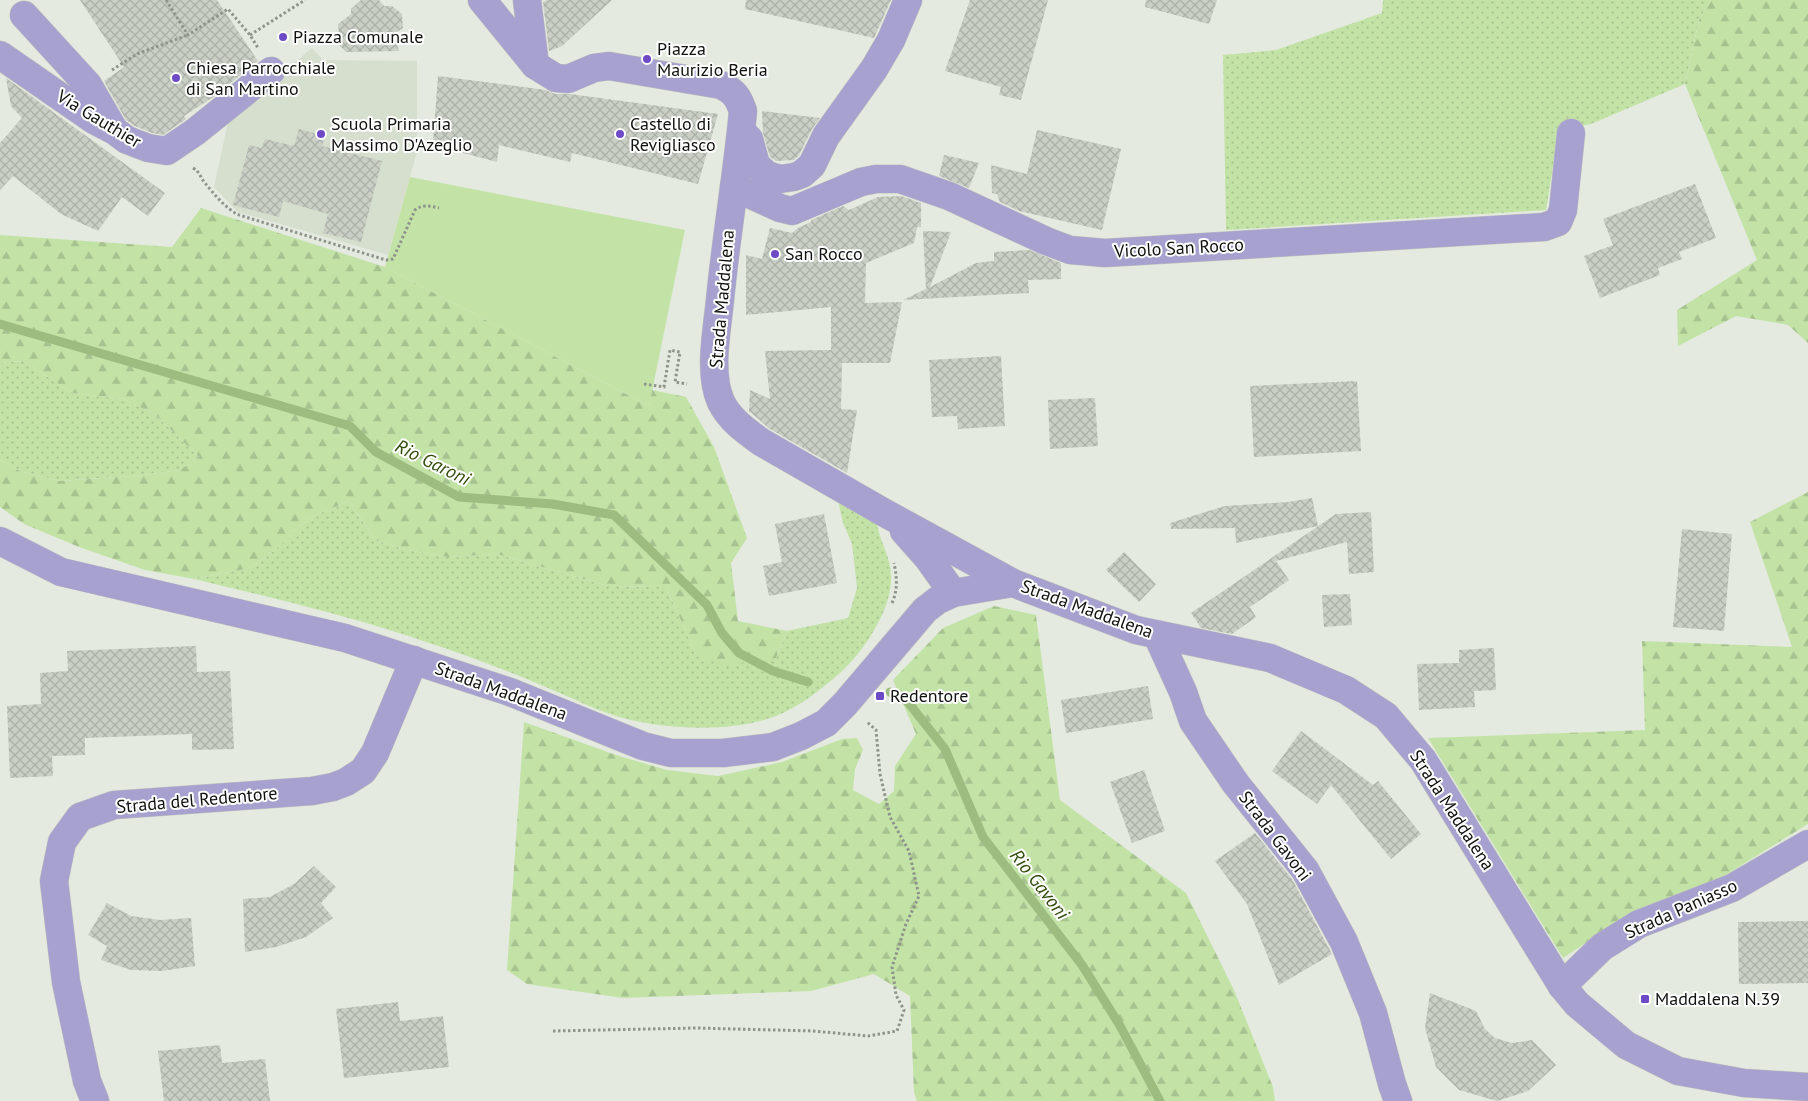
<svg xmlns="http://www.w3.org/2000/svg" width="1808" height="1101" viewBox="0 0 1808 1101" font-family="'PT Sans',sans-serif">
<defs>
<pattern id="grass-dots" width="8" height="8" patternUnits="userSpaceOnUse" patternTransform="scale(1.25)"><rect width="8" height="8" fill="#c3e3a6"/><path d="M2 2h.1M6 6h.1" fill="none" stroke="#a6c28e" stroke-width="1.8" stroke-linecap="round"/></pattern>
<pattern id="forest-firs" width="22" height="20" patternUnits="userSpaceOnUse" patternTransform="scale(1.25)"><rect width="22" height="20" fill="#c3e3a6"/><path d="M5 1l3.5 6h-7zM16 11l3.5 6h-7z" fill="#a6c28e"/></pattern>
<pattern id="building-cross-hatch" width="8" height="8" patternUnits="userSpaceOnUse" patternTransform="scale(1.25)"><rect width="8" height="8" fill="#c9cfc5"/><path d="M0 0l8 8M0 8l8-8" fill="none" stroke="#abb1a8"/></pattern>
</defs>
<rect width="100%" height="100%" fill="#e4eae0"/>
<polygon fill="#d6dfce" points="312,48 323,60 417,61 417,152 388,255 238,212 214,187 229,117"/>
<g fill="url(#grass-dots)">
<polygon points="1383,0 1711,0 1699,20 1685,84 1591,124 1559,130 1546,210 1226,230 1223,55 1276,50 1382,13"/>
<polygon points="23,361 73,393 124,399 156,415 199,457 180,470 143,475 60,481 20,471 0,460 0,363"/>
<path d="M838,500L876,519C878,539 891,556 891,576C893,608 863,653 840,673C818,692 793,712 764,720C723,732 664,729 623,718C600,712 577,700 555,691C513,673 470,656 426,642C350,616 272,598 194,579L250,568L276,549L309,518L349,501L375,540L408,550L448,557L497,554L608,586L666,587L697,656L776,658L787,631L848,618L857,588L852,544L843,523Z"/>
</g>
<g fill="url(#forest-firs)">
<polygon points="1711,0 1808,0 1808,343 1788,325 1736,316 1678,346 1677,310 1757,260 1685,84 1699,20"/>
<polygon points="201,208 385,267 649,406 652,390 686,397 714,447 747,538 731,563 738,621 787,631 776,658 724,665 697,656 666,587 608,586 497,554 448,557 408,550 375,540 349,501 309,518 276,549 250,568 194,579 145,570 79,547 24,524 0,507 0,460 20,471 60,481 143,475 180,470 199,457 156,415 124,399 73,393 23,361 0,363 0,235 172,247"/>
<polygon points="1808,492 1808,824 1724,876 1623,918 1563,958 1428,738 1645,730 1642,641 1792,647 1750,522"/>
<polygon points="994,606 1036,615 1060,800 1186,893 1234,990 1273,1087 1275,1101 917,1101 914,1092 910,996 874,974 811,991 623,998 527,984 507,970 524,722 616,755 667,770 718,776 782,762 842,739 857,738 863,750 855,769 853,790 879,804 894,791 895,766 916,734 893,680 943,628"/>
</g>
<polygon fill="#c3e3a6" points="410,177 685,230 649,406 385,267"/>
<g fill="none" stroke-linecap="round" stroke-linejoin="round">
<g stroke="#9dbc80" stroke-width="9">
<polyline points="0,324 350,426 376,452 459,497 553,504 614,515 707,605 722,633 739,653 773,671 808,682"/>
<polyline points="890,692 907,701 945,749 983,837 1082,965 1119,1024 1160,1101"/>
</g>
</g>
<g fill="url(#building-cross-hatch)">
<polygon points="80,0 217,0 258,61 212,98 184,116 186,119 163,135 152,133 135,126 126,120 104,81 124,67"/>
<polygon points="361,0 379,0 384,6 392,6 402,14 403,28 394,34 399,51 346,52 340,46 338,24 351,14 351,9"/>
<polygon points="547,0 612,0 562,46 549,51 543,2"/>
<polygon points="746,0 891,0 874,38 745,9"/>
<polygon points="970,0 1048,0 1021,100 999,95 1001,87 945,71"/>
<polygon points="1146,0 1217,0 1209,24 1145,7"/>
<polygon points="438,76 546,90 555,94 570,94 718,114 698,184 572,153 570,162 499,145 497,162 463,153 463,150 433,142"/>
<polygon points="6,78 165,193 148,216 122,197 98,231 61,214 13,176 0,190 0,143 22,118 11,106"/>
<polygon points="762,111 820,118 812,129 799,155 794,160 776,161 770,157 763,133"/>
<polygon points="299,129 325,136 322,146 382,161 361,242 323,233 328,214 283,201 279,217 233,205 249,145 262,148 265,139 294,146"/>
<polygon points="1037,130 1121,149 1102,230 1019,211 1000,202 997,194 992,193 991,165 1027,174"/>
<polygon points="944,155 979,163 969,188 939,176"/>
<polygon points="1695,184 1716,238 1679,252 1682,259 1658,268 1660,275 1600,298 1584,256 1613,245 1603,219"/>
<polygon points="901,196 921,203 921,227 917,227 914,243 866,263 865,303 902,302 890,363 842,363 841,409 857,410 847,473 770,429 749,411 750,390 770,399 765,351 831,350 831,307 746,315 746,255 762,259 770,228 792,233 798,228 811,222 811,220 843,206 849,210 878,197"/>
<polygon points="923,231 951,232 930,287 976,263 994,261 994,252 1029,250 1061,263 1061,279 1028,280 1029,293 903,300 926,289"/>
<polygon points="1001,356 1005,426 958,429 957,416 932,417 929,360"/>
<polygon points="1357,381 1361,451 1254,457 1250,386"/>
<polygon points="1095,398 1098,446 1050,449 1048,400"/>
<polygon points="1312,498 1318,526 1236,543 1235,528 1171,529 1170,523 1225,506 1288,502"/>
<polygon points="1371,512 1374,572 1349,574 1347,542 1276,561 1289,580 1250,607 1256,617 1232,634 1201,628 1191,613 1336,514"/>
<polygon points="824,514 837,583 769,596 763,566 782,562 775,524"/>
<polygon points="1682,529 1732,534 1724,631 1673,627"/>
<polygon points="1124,552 1156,584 1139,602 1106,570"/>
<polygon points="1350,594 1352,625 1324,627 1322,595"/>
<polygon points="196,646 197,672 230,671 234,749 192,750 192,734 85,738 85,755 52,756 53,776 10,778 7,706 41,704 40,673 68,671 67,651"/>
<polygon points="1494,648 1496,690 1474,691 1475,707 1419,710 1417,664 1459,663 1459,650"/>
<polygon points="1148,686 1153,719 1066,733 1061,700"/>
<polygon points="1301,731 1373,785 1378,781 1421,834 1391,859 1331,785 1317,804 1272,771"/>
<polygon points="1144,770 1165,831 1132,843 1110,782"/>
<polygon points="1255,833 1292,879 1332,954 1279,985 1247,904 1215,861"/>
<polygon points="314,866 336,887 321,903 333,918 306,937 276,947 245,952 243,899 270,897 294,884"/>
<polygon points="107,903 131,916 160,920 191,918 195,966 162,971 131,970 101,960 107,946 88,935"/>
<polygon points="1808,921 1808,983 1739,984 1738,922"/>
<polygon points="1430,993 1476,1011 1485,1029 1495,1038 1512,1043 1532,1040 1556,1065 1528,1091 1497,1101 1459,1090 1436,1067 1425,1028"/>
<polygon points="398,1002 400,1021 443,1016 449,1067 344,1078 336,1009"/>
<polygon points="220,1045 222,1063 265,1059 270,1101 164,1101 158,1051"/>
</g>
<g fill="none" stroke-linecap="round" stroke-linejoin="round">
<g stroke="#c2c7be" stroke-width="29">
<g id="minor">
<path d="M482,0L535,65L556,78L568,79L594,68L609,66L721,85C735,92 738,97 743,111C737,175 726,237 720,300C717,331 708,373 721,402C730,420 746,431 761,442L883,512L1013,583"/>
<polyline points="527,0 535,65"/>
<polyline points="24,15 88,85 114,130"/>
<polyline points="0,55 94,120 115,131 127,140 148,148 167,151 195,132 271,71"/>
<polyline points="742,132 749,139 756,165 767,175 780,179 794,177 802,174 812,165 826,136 874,69 891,40 908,0"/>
<polyline points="734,187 780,208 792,211 861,182 876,179 900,179 949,196 1046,241 1070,250 1105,253 1544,227 1558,222 1563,210 1571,133"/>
<polyline points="904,531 928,558 953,593"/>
<polyline points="0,541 61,572 345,638 510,692 643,746 671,753 723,753 773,747 801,736 826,723 845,704 925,610 938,600 953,593 1013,583 1136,630 1270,658 1346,690 1386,716 1423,760 1562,986 1577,1004 1626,1045 1678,1071 1744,1083 1808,1087"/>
<polyline points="1157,635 1183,692 1193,721 1236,784 1305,870 1344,942 1373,1013 1392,1084 1398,1101"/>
<polyline points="1562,986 1602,947 1639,924 1732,888 1808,844"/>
<polyline points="95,1101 87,1081 66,982 54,881 62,842 80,817 114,805 312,791 333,787 346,782 363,771 375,753 414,660"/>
</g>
</g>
<g stroke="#8e938c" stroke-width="3" stroke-dasharray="2.5 2.5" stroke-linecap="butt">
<polyline points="166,0 188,35 228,9 250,35 258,48"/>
<polyline points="250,35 305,0"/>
<polyline points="112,70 137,54 188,35"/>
<path d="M193,168C200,172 200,177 205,183C214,194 226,209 239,215L386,260L393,259L415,210C423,204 429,206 439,208"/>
<polyline points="644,384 664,387 670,350 680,352 675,382 687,384"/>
<path d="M892,603C898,590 897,577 894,563"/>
<polyline points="553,1031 696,1028 813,1031 868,1036 897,1031 904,1010 896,995 892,967 906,924 919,896 909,851 890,817 880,774 876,730 867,722"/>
</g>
<use href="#minor" stroke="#a7a1cf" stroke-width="28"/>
</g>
<g fill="#6c4bc4" stroke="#fff" stroke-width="2">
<circle cx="283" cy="37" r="5"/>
<circle cx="647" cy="59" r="5"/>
<circle cx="176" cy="78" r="5"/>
<circle cx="321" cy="134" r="5"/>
<circle cx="620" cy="134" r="5"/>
<circle cx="775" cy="254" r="5"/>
<rect x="875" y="691" width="10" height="10" rx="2.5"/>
<rect x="1640" y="994" width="10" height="10" rx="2.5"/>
</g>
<g text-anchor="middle" stroke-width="4" stroke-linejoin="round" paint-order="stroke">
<g font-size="18" fill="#0f110e" stroke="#fff" text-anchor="start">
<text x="293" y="43">Piazza Comunale</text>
<text x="657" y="55">Piazza<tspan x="657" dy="21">Maurizio Beria</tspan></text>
<text x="186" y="74">Chiesa Parrocchiale<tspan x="186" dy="21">di San Martino</tspan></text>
<text x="331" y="130">Scuola Primaria<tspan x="331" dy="21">Massimo D'Azeglio</tspan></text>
<text x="630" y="130">Castello di<tspan x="630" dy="21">Revigliasco</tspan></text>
<text x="785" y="260">San Rocco</text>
<text x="890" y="702">Redentore</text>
<text x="1655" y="1005">Maddalena N.39</text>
</g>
<g font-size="18" fill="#0f110e" stroke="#fff">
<text transform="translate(99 119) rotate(31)" y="6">Via Gauthier</text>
<text transform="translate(1179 248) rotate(-3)" y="6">Vicolo San Rocco</text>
<text transform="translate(722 299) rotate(-85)" y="6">Strada Maddalena</text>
<text transform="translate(1087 609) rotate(20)" y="6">Strada Maddalena</text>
<text transform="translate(501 691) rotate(20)" y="6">Strada Maddalena</text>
<text transform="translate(197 800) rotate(-5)" y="6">Strada del Redentore</text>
<text transform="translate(1452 810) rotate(57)" y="6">Strada Maddalena</text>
<text transform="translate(1275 836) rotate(53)" y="6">Strada Gavoni</text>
<text transform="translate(1681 909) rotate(-24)" y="6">Strada Paniasso</text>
</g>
<g font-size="19" font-style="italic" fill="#314d0b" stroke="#fff">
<text transform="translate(433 462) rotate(26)" y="7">Rio Garoni</text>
<text transform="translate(1040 884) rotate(52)" y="7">Rio Gavoni</text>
</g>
</g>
</svg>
